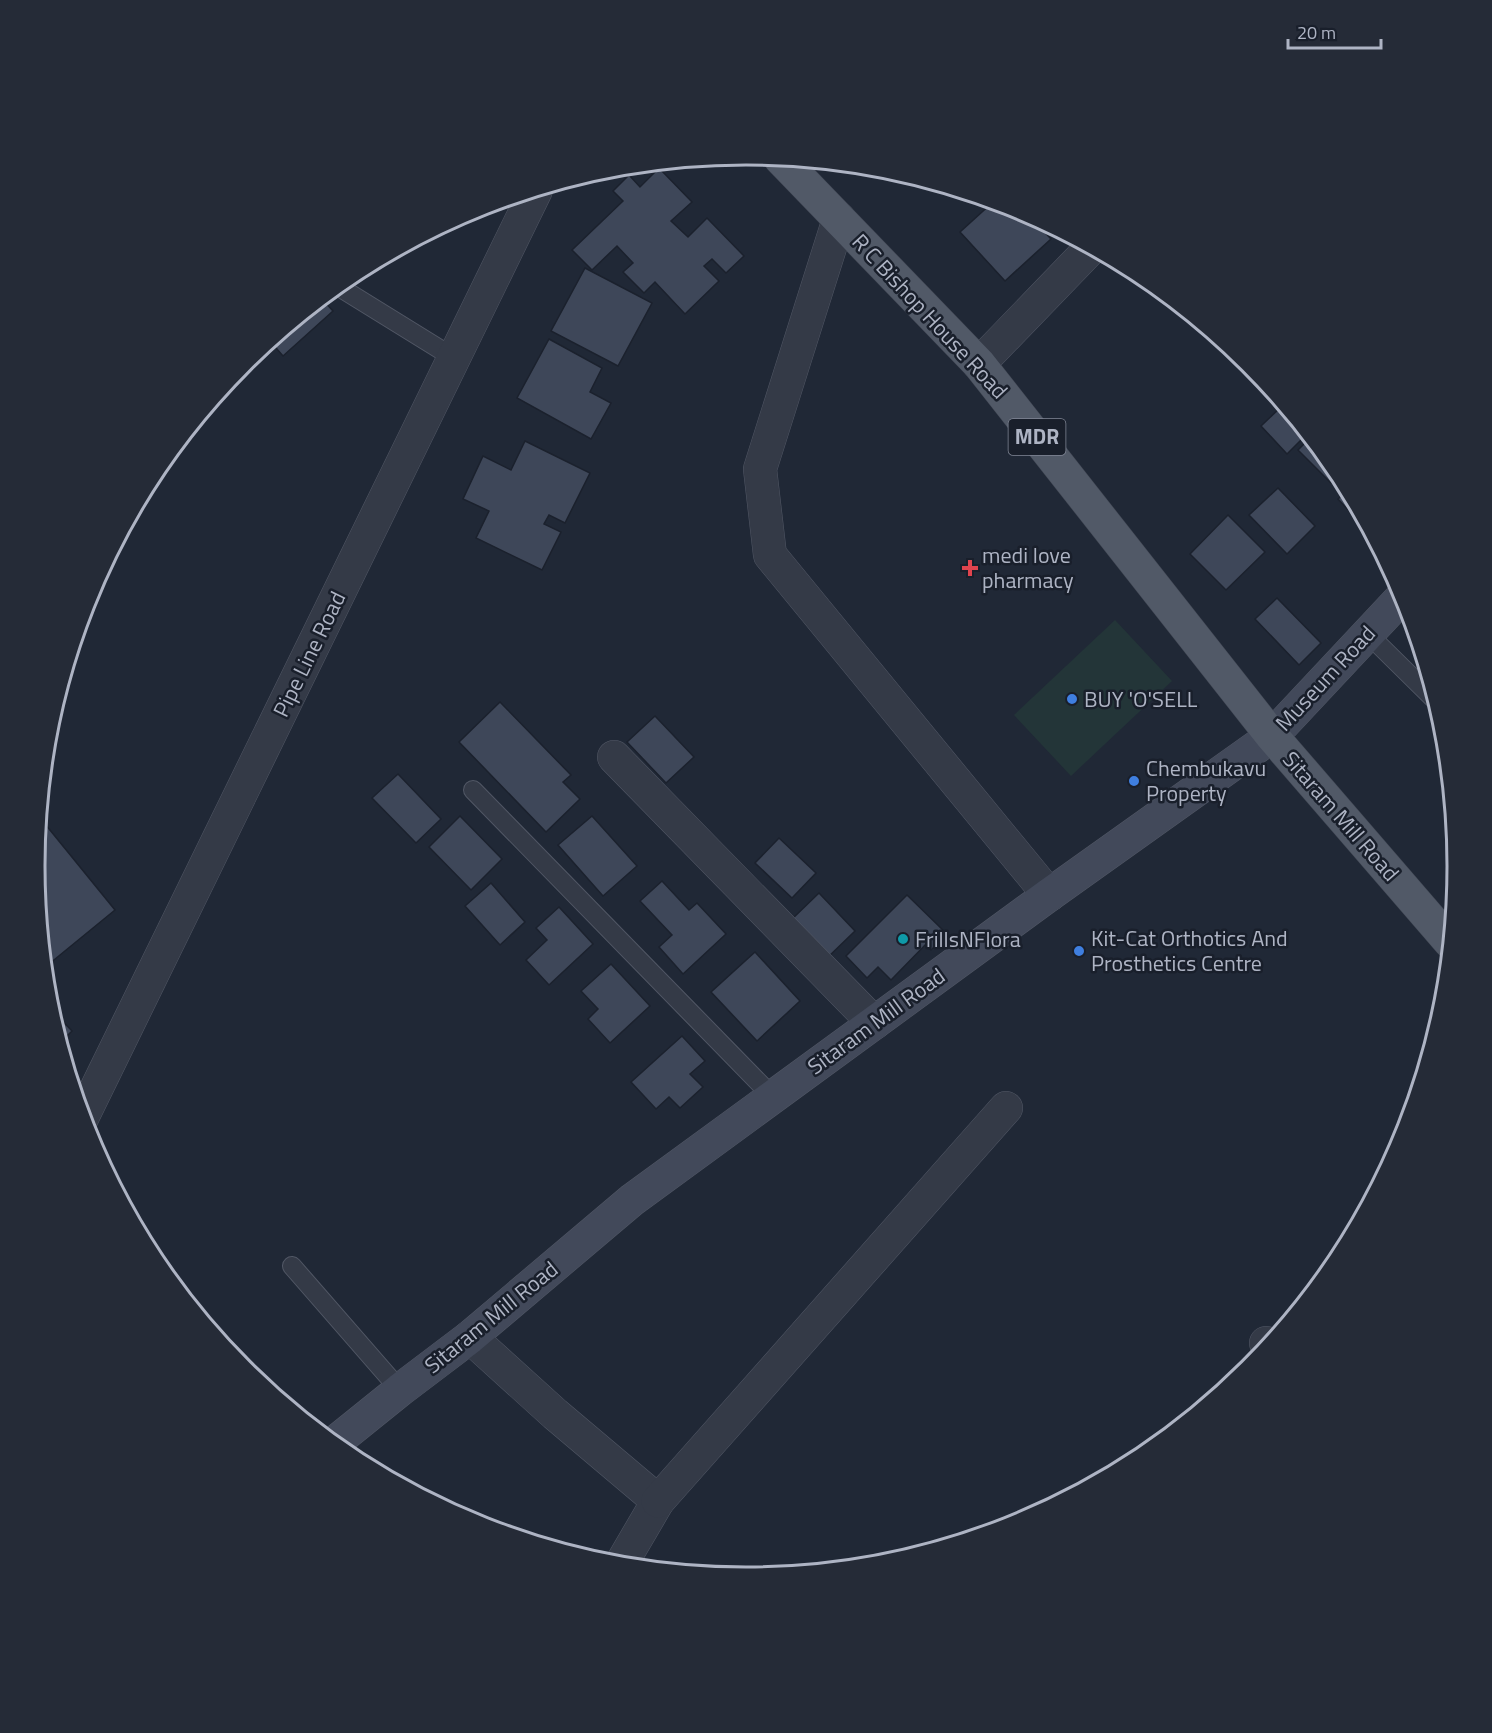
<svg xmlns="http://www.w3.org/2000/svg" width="1492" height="1733" viewBox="0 0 1492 1733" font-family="'Titillium Web',sans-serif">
<rect width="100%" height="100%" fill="#202836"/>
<polygon fill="#233538" points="1115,620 1172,681 1071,776 1014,715"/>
<g fill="#3e4759" stroke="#1b212d" stroke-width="1.5">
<polygon points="659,168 692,202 671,221 688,237 707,218 744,256 726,273 712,259 704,266 719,281 685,314 655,282 644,293 623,272 633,263 617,246 592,270 572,250 623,201 613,191 629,175 640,187"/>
<polygon points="993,202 1019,209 1028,214 1051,239 1005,281 960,232"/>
<polygon points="585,268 652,303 618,366 551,331"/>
<polygon points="322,299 333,311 283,356 270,341"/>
<polygon points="549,339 602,368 590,392 611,403 591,439 517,398"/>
<polygon points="1283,405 1307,434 1287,454 1261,426"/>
<polygon points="1310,438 1340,475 1331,483 1298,450"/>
<polygon points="525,441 590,473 565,523 549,515 544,524 561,532 542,570 476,538 489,511 463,499 483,456 511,470"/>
<polygon points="1278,488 1315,526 1287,554 1249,515"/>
<polygon points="1348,490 1373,537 1338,499"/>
<polygon points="1228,515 1265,552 1226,590 1190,554"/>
<polygon points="1277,598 1321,643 1299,665 1255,619"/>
<polygon points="500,702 571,775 563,782 580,799 546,832 459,742"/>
<polygon points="655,716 694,757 666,783 627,742"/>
<polygon points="398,774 441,819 416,843 372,798"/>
<polygon points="460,816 502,859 471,890 429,847"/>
<polygon points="592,816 637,866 603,896 558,845"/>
<polygon points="41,819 115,910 49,964 43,956 34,867 39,821"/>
<polygon points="779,838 816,873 792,898 755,863"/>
<polygon points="662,881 689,910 697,903 726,934 683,974 659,947 672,935 640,901"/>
<polygon points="491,883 525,922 500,945 465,906"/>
<polygon points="819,893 855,931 826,959 790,921"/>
<polygon points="907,895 947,934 931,950 926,944 891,980 878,967 867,978 846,956"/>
<polygon points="559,907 593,944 549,985 526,960 547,940 536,928"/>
<polygon points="755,952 800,1001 757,1041 711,992"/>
<polygon points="611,964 650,1006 610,1043 588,1019 598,1009 581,991"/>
<polygon points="49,1007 72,1031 60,1043"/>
<polygon points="682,1036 705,1061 690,1074 703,1087 680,1108 669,1097 656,1109 631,1082"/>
</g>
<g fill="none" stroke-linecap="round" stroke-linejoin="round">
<g stroke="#515765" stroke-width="20">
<g id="service">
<polyline points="344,290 454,358"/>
<polyline points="1367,633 1435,700"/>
<polyline points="473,790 773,1097"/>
<polyline points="292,1266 400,1390"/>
</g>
</g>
<g stroke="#515765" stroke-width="34">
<g id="minor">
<polyline points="839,219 760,469 770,555 1049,895"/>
<polyline points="979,364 1091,248"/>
<polyline points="614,757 874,1023"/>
<polyline points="470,1337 555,1414 658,1501 620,1566"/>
<polyline points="1266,1343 1270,1344"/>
<polyline points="658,1501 1006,1108"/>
</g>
</g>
<g stroke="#515765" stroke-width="34">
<polyline id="tertiary" points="82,1118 536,190"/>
</g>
<g stroke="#515765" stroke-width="34">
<polyline id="secondary" points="333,1444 400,1390 470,1337 632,1200 1049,895 1272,736 1404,595"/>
</g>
<g stroke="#3d4350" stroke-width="34">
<polyline id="primary" points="780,158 979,364 1272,736 1450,942"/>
</g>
<use href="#service" stroke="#343a47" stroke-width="18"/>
<use href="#minor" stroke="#343a47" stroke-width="33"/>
<use href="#tertiary" stroke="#343a47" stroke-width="33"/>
<use href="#secondary" stroke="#42495a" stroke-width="33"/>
<use href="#primary" stroke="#515967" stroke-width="33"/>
</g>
<path fill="#e0444e" stroke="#191f2b" stroke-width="2" d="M967 559h6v6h6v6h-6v6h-6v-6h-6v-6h6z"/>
<g fill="#3f7fe0" stroke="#191f2b" stroke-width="2">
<circle cx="1072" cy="699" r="6"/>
<circle cx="1134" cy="781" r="6"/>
<circle cx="1079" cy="951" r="6"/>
</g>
<circle fill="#0f9aa8" stroke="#191f2b" stroke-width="2" cx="903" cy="939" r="6"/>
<g text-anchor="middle" stroke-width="5" stroke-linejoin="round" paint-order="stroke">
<rect fill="#191f2b" stroke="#818796" stroke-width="1.5" x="1008.5" y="419" width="57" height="36" rx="4.5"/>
<g font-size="21" font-weight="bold" fill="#aeb4c4">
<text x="1037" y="444">MDR</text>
</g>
<g font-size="22" fill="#aeb4c4" stroke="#191f2b">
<text transform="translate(930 316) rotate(47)" y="8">R C Bishop House Road</text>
<text transform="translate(309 654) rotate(-64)" y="8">Pipe Line Road</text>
<text transform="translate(1325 678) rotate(-47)" y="8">Museum Road</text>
<text transform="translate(1341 816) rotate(49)" y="8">Sitaram Mill Road</text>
<text transform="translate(876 1021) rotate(-36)" y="8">Sitaram Mill Road</text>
<text transform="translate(491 1317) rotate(-39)" y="8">Sitaram Mill Road</text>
</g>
<g font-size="22" fill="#aeb4c4" stroke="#191f2b" text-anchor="start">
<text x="982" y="563">medi love<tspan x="982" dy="25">pharmacy</tspan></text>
<text x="1084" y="707">BUY 'O'SELL</text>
<text x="1146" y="776">Chembukavu<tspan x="1146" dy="25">Property</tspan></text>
<text x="1091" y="946">Kit-Cat Orthotics And<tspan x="1091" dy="25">Prosthetics Centre</tspan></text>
<text x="915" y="947">FrillsNFlora</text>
</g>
</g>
<path d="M0 0H1492V1733H0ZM45 866a701 701 0 1 1 1402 0a701 701 0 1 1-1402 0Z" fill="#252b37" fill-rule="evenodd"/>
<path fill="none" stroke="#aeb4c4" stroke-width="3" d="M45 866a701 701 0 1 1 1402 0a701 701 0 1 1-1402 0Z"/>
<path d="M1288 39v9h93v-9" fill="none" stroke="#aeb4c4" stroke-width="3"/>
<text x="1297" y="39" font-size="18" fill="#aeb4c4" stroke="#191f2b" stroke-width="4.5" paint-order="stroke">20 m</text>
</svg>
